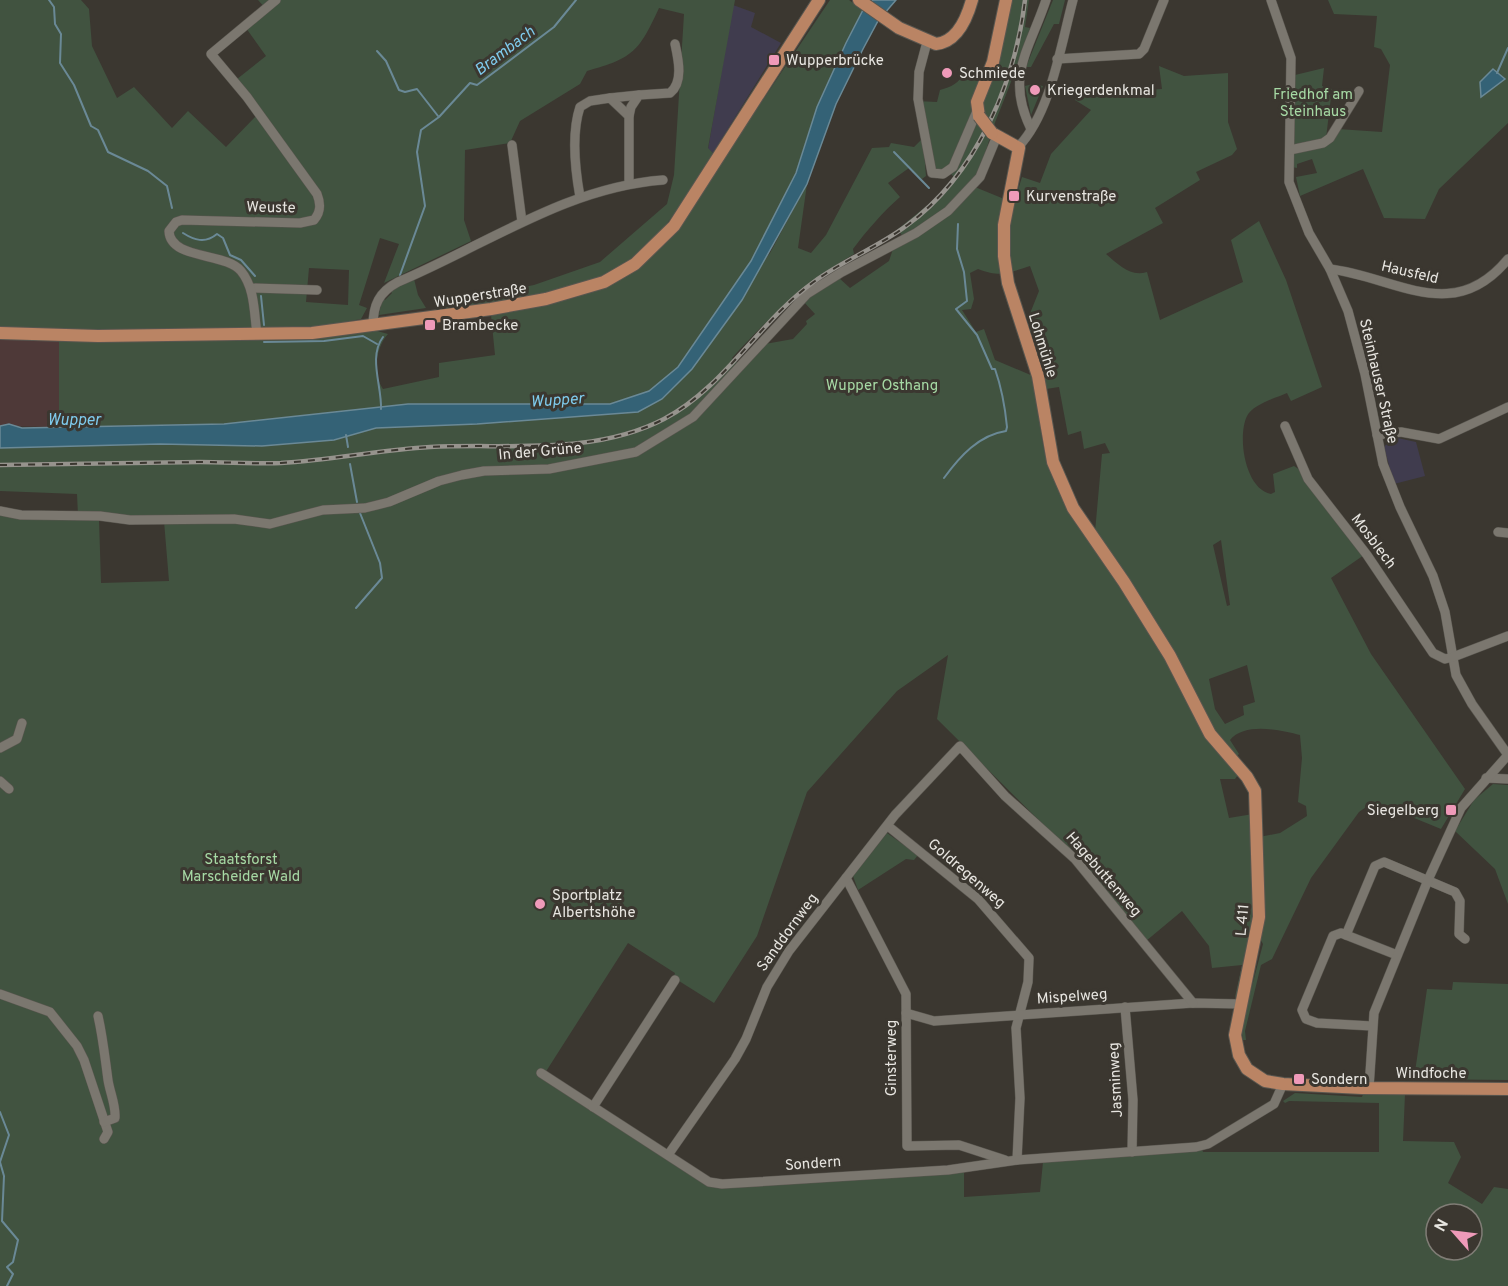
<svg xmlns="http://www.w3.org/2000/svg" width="1508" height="1286" viewBox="0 0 1508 1286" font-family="Overpass,sans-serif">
<rect width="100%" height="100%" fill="#3b3730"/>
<g fill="#403c4e">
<polygon points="733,5 755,13 751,27 781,43 713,153 708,149"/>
<polygon points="1393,437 1416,442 1425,476 1394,484 1384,447"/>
</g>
<polygon fill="#4e3938" points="0,337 59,339 59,423 53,427 0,426"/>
<g fill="#415340" fill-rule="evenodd">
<path d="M0,0H81L89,9L92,46L117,98L134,87L172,128L188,111L226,147L257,115L232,83L266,56L246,28L267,10L258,0H735L708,148L713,153C693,185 675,218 649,244C596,297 513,298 442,311L441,304L534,285L600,262L667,204L674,175L684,14L659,8C639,51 634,58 587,71L580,84L520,121L510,143L465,150L464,220L471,241L384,283L399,244L380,238L359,305L367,308L361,319L312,328L97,331L0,328ZM309,268L349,270L348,305L306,302Z"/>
<path d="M830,0H849L863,10L846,43L808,134L796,173L751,261L678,367L649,391L610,404H408L224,424L53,427L59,423V339L370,329L388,334C376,347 372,373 383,389L439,377V363L495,355L491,315L574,298L607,285L679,225Z"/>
<path d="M1012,0H1029L1025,27L1030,28C1020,60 1008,90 996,120C986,146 986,160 970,185L1014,203L1022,177L1040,183L1051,154L1091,110L1075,100L1078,93L1127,89V91L1162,89L1159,66L1184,76L1228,73V122L1237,149L1232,155L1196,172L1200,180L1155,208L1163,223L1106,254C1119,265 1130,277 1147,272L1160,320L1243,282L1231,240L1259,221L1286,280L1322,387L1291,401L1287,393C1276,398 1253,404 1247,416C1237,437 1245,489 1271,494L1275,492L1273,474L1294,466L1300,470L1364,555L1331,578L1371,654L1465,789L1441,829L1380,804L1369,805L1359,812L1311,878L1272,959L1261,965L1245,1031L1246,1040H1243L1241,1028L1263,944L1260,938L1259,837L1280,833L1307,816L1306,806L1298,802L1302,758L1300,735C1280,730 1245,722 1230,740L1239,754L1228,764L1238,775L1235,779H1220L1229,818L1253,814V932L1240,993L1235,997L1242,965L1212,968L1209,946L1182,911L1146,941L1081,862L937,719L948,655L897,691L807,792L757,936L714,1003L679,981L674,976L675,973L628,943L545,1073L714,1188L964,1172V1197L1040,1192L1043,1162L1202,1149L1203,1152H1379V1103L1289,1101L1285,1103L1283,1101L1295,1093L1362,1097L1363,1094H1405L1403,1141L1454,1142L1461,1157L1448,1183L1482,1204L1494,1187L1508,1189V1286H0V510L78,515L77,494L0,491V440L603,410L659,392L770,253L807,184L798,248L811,253L826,235L872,148L889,147L891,143L914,147L923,138L916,101L937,102L940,90C951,87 960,83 964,72L980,79L999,64ZM923,139L937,173H950L954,177L940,195L898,229L906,242L893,249L889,261L850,288L838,277L803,301L815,314L806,321L807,324L793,339L765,344L743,367L732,358C769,317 807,282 854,254L853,249C867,230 884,211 900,197L888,183L909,168L922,179L926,176ZM1030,266L1039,291L1027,321L1046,389L1059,387L1068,435L1081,431L1084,449L1105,443L1110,453L1102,454L1095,532L1102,558C1079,528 1058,495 1046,458C1039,432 1039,402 1033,376L995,360L984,329L976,332L962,310L971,309L974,299L970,273L978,269C1002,278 1007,273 1030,266ZM99,519L164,521L169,581L101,583ZM1221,540L1230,605L1227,606L1213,545ZM1247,665L1255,702L1243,706L1244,715L1225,724L1215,709L1209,679ZM1436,1214H1472V1250H1436Z"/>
<polygon points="1053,0 1065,0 1059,24 1054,24 1031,67 1026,67"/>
<polygon points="1328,0 1508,0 1508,123 1439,189 1425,219 1384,218 1363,169 1300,196 1296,177 1317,173 1312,159 1297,164 1297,168 1292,167 1294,153 1331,142 1338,129 1382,132 1390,65 1381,49 1374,47 1377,16 1334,14"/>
<polygon points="1324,68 1322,86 1332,89 1326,138 1294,147 1295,75"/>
<polygon points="1033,84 1043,86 1031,115 1025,86"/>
<polygon points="414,279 418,295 426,308 379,315 382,298 385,300 392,293 390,290"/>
<polygon points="1493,784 1508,785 1508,904 1495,869 1455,831 1474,800"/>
<polygon points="887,833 918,855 914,860 906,859 858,890 853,876"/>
<polygon points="1453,982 1508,984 1508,1080 1414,1079 1427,989 1452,990"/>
</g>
<g fill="#346276" stroke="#6a8996" stroke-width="1.5">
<polygon points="873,0 896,0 878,21 863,49 836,104 807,184 742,300 692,369 662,399 638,412 477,424 376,428 334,440 262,446 160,444 0,448 0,426 9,424 22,428 224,424 408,404 610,404 649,391 678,367 751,261 796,173 817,107 846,43 863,10"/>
<polygon points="1493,69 1505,79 1481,97 1480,82"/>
</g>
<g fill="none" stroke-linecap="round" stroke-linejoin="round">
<g stroke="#6a8996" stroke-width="2">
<polyline points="49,0 54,7 55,24 61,34 60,63 74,85 91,126 98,130 108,152 148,171 167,186 172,208"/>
<polyline points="377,51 386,61 399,90 405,92 417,89 438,116"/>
<polyline points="1497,73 1508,48"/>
<polyline points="894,152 929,188"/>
<path d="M183,233C194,240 205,244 217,234L223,238L230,255L241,260L255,276"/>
<polyline points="400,275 425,206 417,152 421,130 439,117 470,83 477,85 554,27 576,0"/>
<polyline points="261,296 264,325"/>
<polyline points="264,342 324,341 363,336 377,344"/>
<path d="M381,409C382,386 368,357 383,337"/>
<polyline points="346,435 348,447"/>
<polyline points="350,464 357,502"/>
<path d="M944,478C960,456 979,435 1006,431L1007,427C1005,406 1002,389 995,369H992L977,335L956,309L967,301L964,272L957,249L958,224"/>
<polyline points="356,608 382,578 380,563 360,513"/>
<polyline points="0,1112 9,1135 0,1162 4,1176 2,1221 18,1240 13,1262 7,1267 13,1274 7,1286"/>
</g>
<g stroke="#59564f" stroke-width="10">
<g id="minor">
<polyline points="1271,0 1291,58 1289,182 1309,233 1330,269 1348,311 1365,374 1383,464 1400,507 1433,576 1445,612 1456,675 1472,704 1508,755"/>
<polyline points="927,42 919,72 918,99 932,173 943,174 953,167 977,111"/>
<polyline points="1057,59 1139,54 1144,49 1164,0"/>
<polyline points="610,98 639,95"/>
<path d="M629,116L631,107L639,95L670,93C684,82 678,58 675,44"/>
<path d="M1031,129C1005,76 1029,51 1046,0"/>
<polyline points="512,145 522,222"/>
<path d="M1018,147C1051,113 1061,44 1073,0"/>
<polyline points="1290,150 1323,143 1330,138 1359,91"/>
<path d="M580,197C575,169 571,134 580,107L590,101L610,98L629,116V182"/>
<path d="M1330,269C1396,277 1453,326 1508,259"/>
<polyline points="251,288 317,290"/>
<path d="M373,326C373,305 379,292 398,282C486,245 567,187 663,180"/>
<path d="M257,334C254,313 255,288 241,271C226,252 170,260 169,231L176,222L182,220L300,223L314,220C321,212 321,204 317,194L247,97L211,54L276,0"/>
<polyline points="1285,426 1308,479 1367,555 1433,653 1445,659 1453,657 1508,636"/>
<polyline points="1377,435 1401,432 1439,439 1508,407"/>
<polyline points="0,511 21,515 100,516 130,520 234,519 270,524 323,510 365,508 389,502 439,481 462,475 484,471 549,469 636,452 693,417 807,294 842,272 916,233 948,211 980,177 997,136"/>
<polyline points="1498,532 1508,533"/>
<polyline points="0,748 17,739 22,723"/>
<polyline points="1486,778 1508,779"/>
<polyline points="0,781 9,789"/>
<polyline points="888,826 978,899 1029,958 1028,982 1016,1028 1020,1098 1017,1160"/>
<polyline points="846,878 906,994 907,1146 959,1145 1005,1160"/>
<polyline points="1346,935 1397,955"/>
<polyline points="0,994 50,1012 77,1046 84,1060 108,1132 104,1139"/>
<polyline points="1125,1007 1133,1100 1132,1152"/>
<polyline points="906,1013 934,1021 1193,1003 1241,1004"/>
<path d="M98,1016C103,1038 105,1058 108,1080C110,1093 116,1105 115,1118L104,1122"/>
<polyline points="1372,1026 1317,1023 1306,1019 1302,1010 1333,936 1341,933 1346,935 1375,866 1384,862 1455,892 1460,901 1459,934 1465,939"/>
<polyline points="541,1073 709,1182 722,1184 948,1170 1017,1160 1196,1147 1208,1144 1274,1104 1283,1084"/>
<polyline points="1369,1088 1374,1013 1428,880 1461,808 1508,755"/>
<polyline points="593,1107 675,980"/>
<polyline points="668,1155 735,1059 746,1039 767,987 789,951 895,815 960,746 1005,796 1075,859 1193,1003"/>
</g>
</g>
<g stroke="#59564f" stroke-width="14">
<g id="major">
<path d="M859,0L899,28L936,44C957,42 967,18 972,0"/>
<polyline points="979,116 977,102 993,62 1006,0"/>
<polyline points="992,133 1019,148 1004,225 1004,256 1008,283 1038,376 1053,462 1073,508 1124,582 1170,656 1210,734 1247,777 1255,791 1259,917 1235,1035 1239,1055 1247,1069 1265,1081 1283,1084 1362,1088 1508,1089"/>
<polyline points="0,333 98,336 312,333 491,309 546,299 604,282 635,264 674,226 819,0"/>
</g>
</g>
<use href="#minor" stroke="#7b776f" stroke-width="9"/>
<use href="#major" stroke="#ba8464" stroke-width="12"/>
<g stroke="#96938d" stroke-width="4.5">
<path id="rail" d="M0,465C67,464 133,463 200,462C227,462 254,464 281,463C331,460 380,450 430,447C507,443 593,456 664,419C725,387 759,321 815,281C844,260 878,247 906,226C976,175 1015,84 1025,0"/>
</g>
<use href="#rail" stroke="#3b3730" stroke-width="2" stroke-dasharray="7" stroke-linecap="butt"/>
<g stroke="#59564f" stroke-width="14" stroke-linecap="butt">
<polyline id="major-bridge" points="979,116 992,133"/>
</g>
<use href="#major-bridge" stroke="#ba8464" stroke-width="12"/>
</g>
<g fill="#ef9ab9" stroke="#3b3730" stroke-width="2">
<rect x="768" y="54" width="12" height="12" rx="3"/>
<circle cx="947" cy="73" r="6"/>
<circle cx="1035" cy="90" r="6"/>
<rect x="1008" y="190" width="12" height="12" rx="3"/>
<rect x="424" y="319" width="12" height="12" rx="3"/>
<rect x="1445" y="804" width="12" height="12" rx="3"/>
<circle cx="540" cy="904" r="6"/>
<rect x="1293" y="1073" width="12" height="12" rx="3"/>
</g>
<g text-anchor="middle" stroke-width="6" stroke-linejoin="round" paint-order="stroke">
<g font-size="15" fill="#e7e5e0" stroke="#3b3730" text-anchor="start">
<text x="786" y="65">Wupperbrücke</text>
<text x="959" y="78">Schmiede</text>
<text x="1047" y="95">Kriegerdenkmal</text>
<text x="1026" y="201">Kurvenstraße</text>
<text x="442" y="330">Brambecke</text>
<text x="1439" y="815" text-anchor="end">Siegelberg</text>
<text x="552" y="900">Sportplatz<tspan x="552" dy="17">Albertshöhe</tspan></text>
<text x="1311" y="1084">Sondern</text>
</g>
<g font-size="15" fill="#a6d9a4" stroke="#3b3730">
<text x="1313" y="99">Friedhof am<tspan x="1313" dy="17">Steinhaus</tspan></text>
<text x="882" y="390">Wupper Osthang</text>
<text x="241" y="864">Staatsforst<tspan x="241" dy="17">Marscheider Wald</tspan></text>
</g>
<g font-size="15" fill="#e7e5e0" stroke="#3b3730">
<text transform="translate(271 207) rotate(1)" y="5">Weuste</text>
<text transform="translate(1410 272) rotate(13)" y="5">Hausfeld</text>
<text transform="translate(480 295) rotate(-9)" y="5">Wupperstraße</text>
<text transform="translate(1043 345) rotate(73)" y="5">Lohmühle</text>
<text transform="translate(1379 381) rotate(77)" y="5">Steinhauser Straße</text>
<text transform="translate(540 451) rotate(-5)" y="5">In der Grüne</text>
<text transform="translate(1374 541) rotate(53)" y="5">Mosblech</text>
<text transform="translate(967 873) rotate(41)" y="5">Goldregenweg</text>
<text transform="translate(1104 874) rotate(49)" y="5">Hagebuttenweg</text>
<text transform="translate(1242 920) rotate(-85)" y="5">L 411</text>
<text transform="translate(787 932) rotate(-54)" y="5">Sanddornweg</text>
<text transform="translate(1072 996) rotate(-4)" y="5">Mispelweg</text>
<text transform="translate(891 1058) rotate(-90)" y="5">Ginsterweg</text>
<text x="1431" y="1078">Windfoche</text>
<text transform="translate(1115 1080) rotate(-93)" y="5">Jasminweg</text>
<text transform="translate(813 1163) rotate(-4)" y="5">Sondern</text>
</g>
<g font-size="16" font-style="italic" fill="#7fcbed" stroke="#3b3730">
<text transform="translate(504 50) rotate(-37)" y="6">Brambach</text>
<text transform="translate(557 399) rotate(-4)" y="6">Wupper</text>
<text x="74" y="425">Wupper</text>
</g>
</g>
<g transform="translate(1454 1232) rotate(298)"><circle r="28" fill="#3b3730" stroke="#807d76" stroke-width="1.5"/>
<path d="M0-4.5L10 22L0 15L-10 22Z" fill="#ef9ab9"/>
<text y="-9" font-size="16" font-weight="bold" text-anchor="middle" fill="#e7e5e0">N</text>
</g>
</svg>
